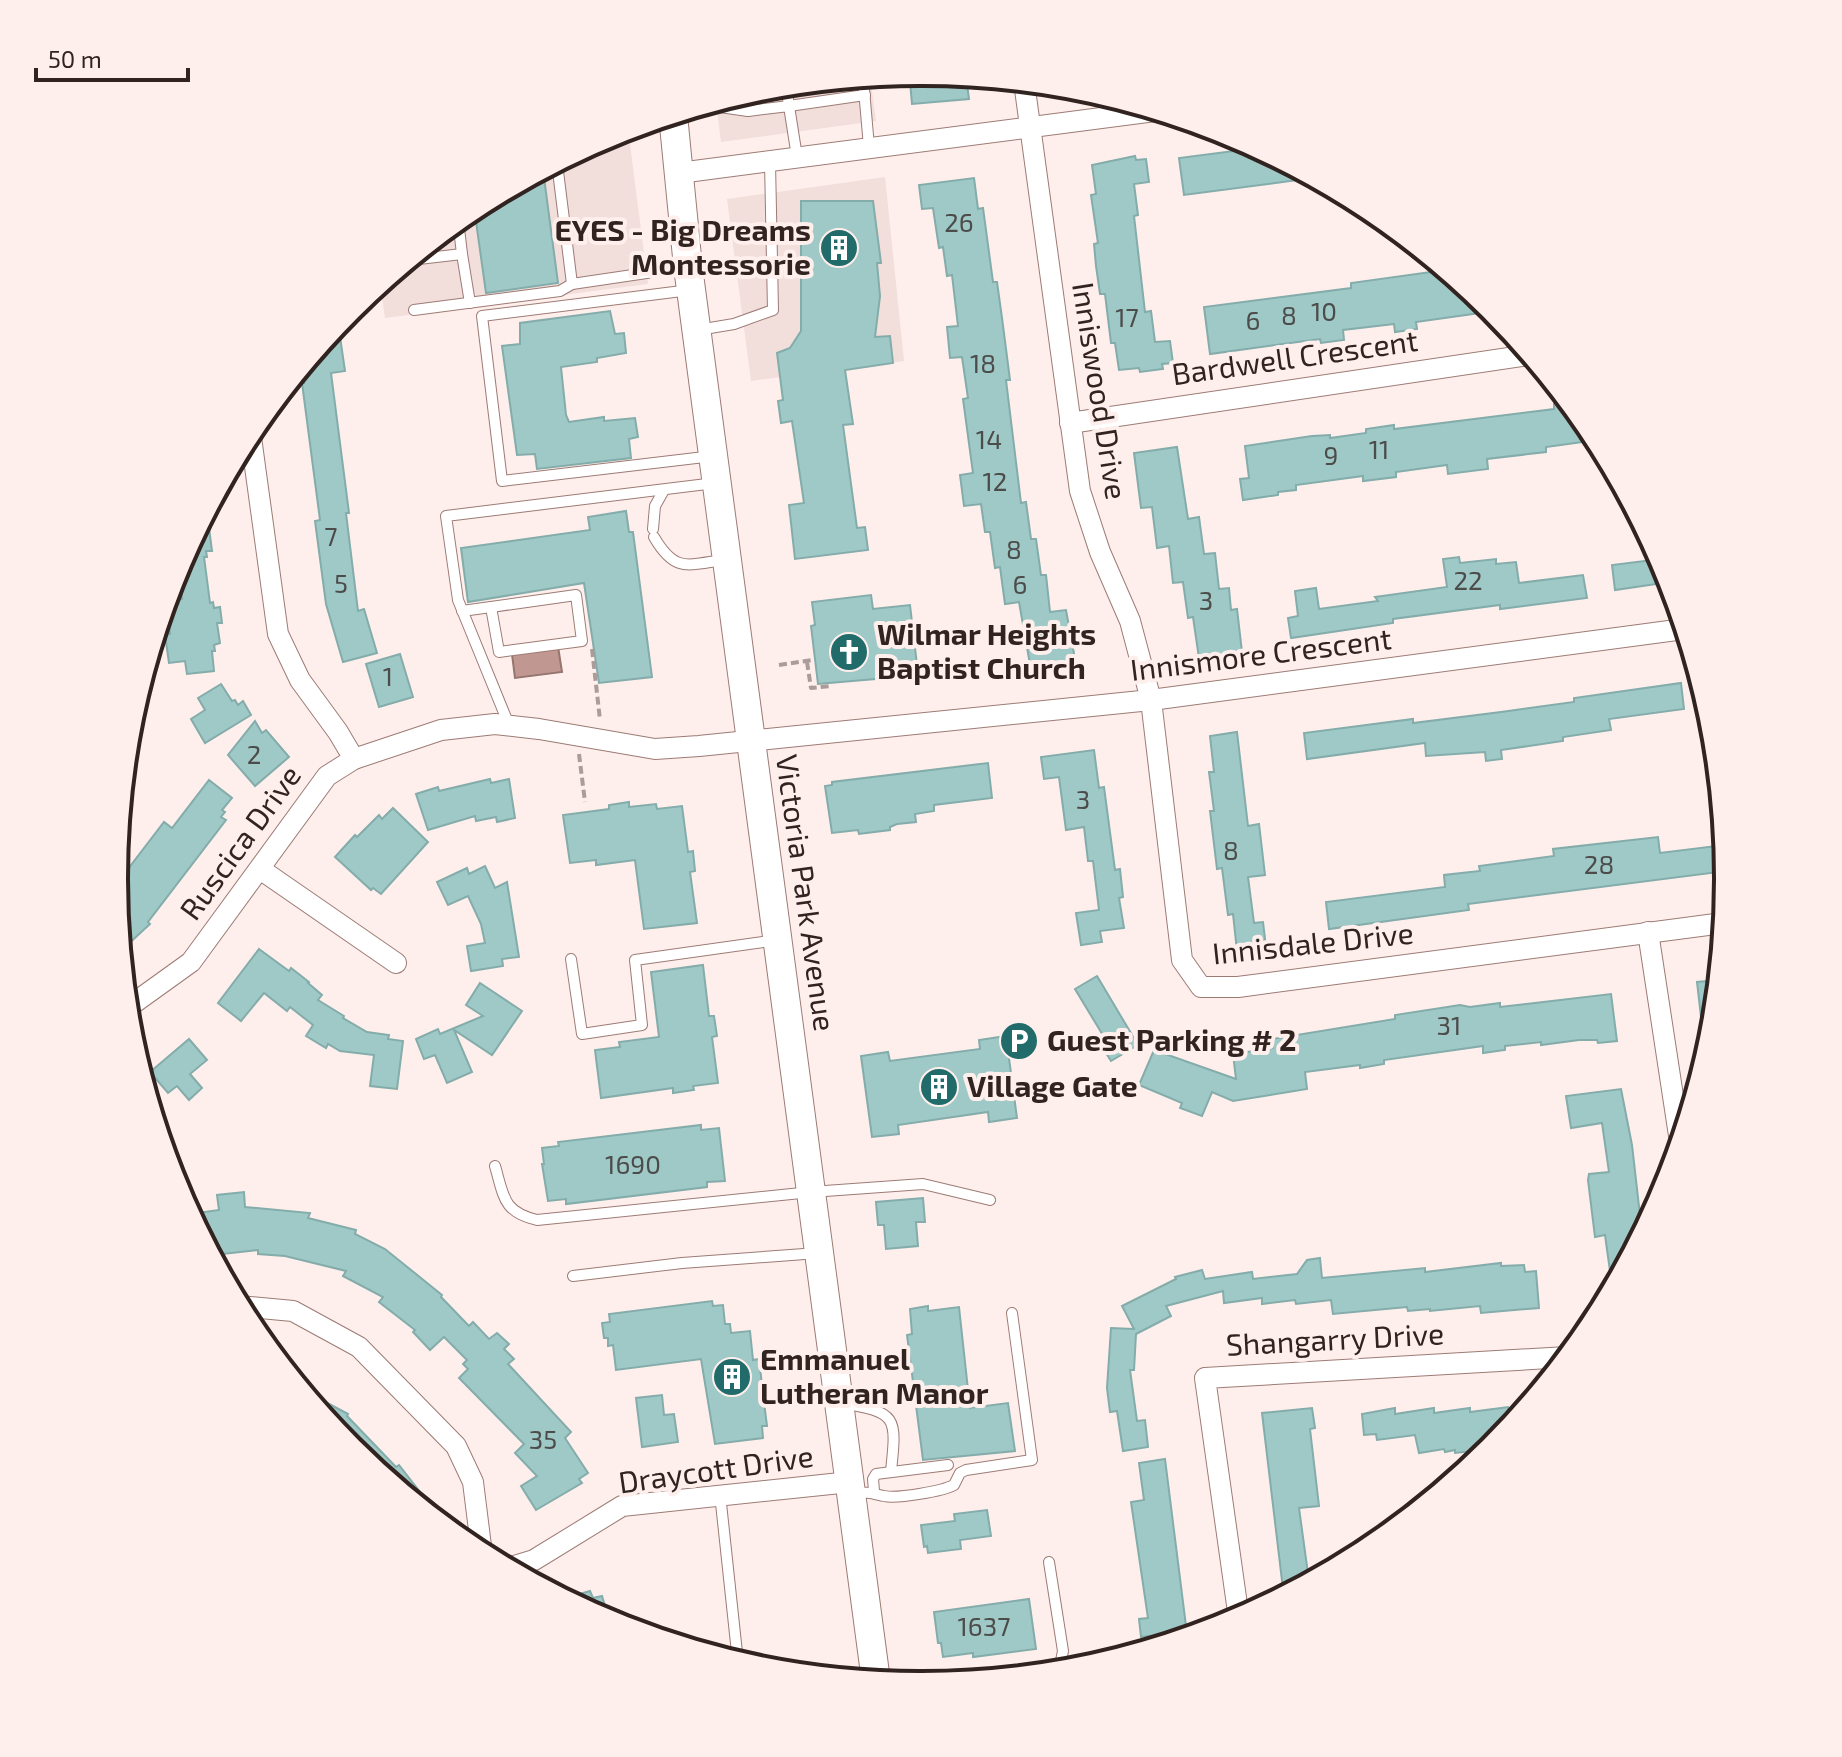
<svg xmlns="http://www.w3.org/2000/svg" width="1842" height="1757" viewBox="0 0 1842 1757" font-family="'Exo 2',sans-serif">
<rect width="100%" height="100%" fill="#feefec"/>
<g fill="#f2dedb">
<polygon points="870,77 876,121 721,142 716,102 764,87"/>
<polygon points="628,129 648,284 385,318 380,284 473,208 613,133"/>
<polygon points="885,177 904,361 751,381 727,199"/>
</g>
<polygon fill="#c09891" stroke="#95756f" stroke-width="2" points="557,640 562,672 515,678 511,646"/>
<g fill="#9fc9c7" stroke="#83acaa" stroke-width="2">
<polygon points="918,72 966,76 969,99 912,104 910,82 919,81"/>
<polygon points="1257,148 1313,178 1184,195 1179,158"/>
<polygon points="1135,156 1136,160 1146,159 1149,182 1134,184 1138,215 1134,216 1145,312 1151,311 1155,342 1170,341 1173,363 1162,364 1163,369 1140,372 1139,368 1119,370 1115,343 1111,343 1105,294 1100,294 1096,266 1094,244 1098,243 1091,195 1096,194 1092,165"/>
<polygon points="543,170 558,283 486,293 474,207"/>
<polygon points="974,178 978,209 983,208 993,282 997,282 1002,318 1010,380 1006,380 1021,503 1026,502 1031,539 1036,539 1041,575 1046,575 1050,612 1066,610 1077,670 1032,676 1019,602 1005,604 1000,567 995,568 990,532 985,532 981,504 964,506 960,475 973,473 963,399 968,398 962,357 950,358 947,327 958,326 952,275 947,276 943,247 939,248 933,208 922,209 919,185"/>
<polygon points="801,201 873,201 881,263 877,263 880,296 875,337 890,336 893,363 845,370 853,424 843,425 857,528 865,527 868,550 795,559 789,505 804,503 792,421 781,423 778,401 783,400 777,353 790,348 801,331"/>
<polygon points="1445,270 1494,311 1416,322 1417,329 1395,332 1394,324 1343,330 1344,340 1321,343 1320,339 1210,354 1204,307 1351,288 1351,283"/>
<polygon points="610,311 615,334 624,333 626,353 597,358 597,362 561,367 566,415 569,422 604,417 604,421 635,418 638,437 629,439 631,458 537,469 535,454 517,455 502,346 520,344 520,323"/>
<polygon points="338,323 345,371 331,373 349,513 346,513 358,611 364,609 377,653 343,662 326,604 315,521 320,520 302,383 304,383 302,367"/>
<polygon points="1568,402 1597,440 1546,447 1546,452 1487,459 1488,469 1448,474 1447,465 1396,472 1396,477 1363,481 1363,476 1296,485 1296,490 1278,492 1278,495 1243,500 1240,479 1249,478 1245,446 1312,436 1330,435 1330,438 1366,433 1366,429 1394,425 1394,429 1554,409 1554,404"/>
<polygon points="1177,447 1188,519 1199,517 1204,554 1215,553 1219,589 1229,588 1231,610 1237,609 1242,652 1199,658 1193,617 1188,618 1183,582 1173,583 1169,546 1157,548 1152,507 1141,508 1134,453"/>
<polygon points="626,511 629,532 633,532 652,677 599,683 584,583 468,602 461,548 590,530 588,517"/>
<polygon points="207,512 212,551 206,551 207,557 204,557 210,603 213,602 214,608 220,607 222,623 217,623 220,643 214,645 215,651 212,651 214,671 187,674 185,661 169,663 165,635 170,634 166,603 182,599 178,567"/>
<polygon points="1459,557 1460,563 1496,559 1496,564 1516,562 1519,583 1583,575 1587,598 1500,609 1500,605 1393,619 1393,623 1291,638 1288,618 1298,616 1295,591 1316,588 1319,609 1378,601 1375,597 1447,587 1443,559"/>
<polygon points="1660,559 1670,582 1615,590 1612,565"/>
<polygon points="871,595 873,609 910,605 917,665 886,669 887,678 818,684 811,626 815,625 812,602"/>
<polygon points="400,654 413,697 379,707 366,664"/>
<polygon points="1681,683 1684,709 1609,719 1611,730 1563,737 1563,741 1501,750 1502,759 1486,761 1485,752 1426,756 1425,743 1307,759 1304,733 1413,719 1413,723 1501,712 1574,702 1574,698"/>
<polygon points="221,684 232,701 235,700 238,705 243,701 251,715 205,743 191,719 205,710 198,698"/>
<polygon points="255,721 262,733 266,730 289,757 255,786 228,755"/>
<polygon points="1237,732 1248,826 1259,824 1265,875 1248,877 1254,923 1263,922 1266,947 1237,951 1233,914 1228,915 1222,868 1217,869 1210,811 1214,811 1209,772 1214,772 1210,736"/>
<polygon points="1094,750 1099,788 1104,787 1115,870 1120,869 1123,897 1119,898 1124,928 1100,931 1102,942 1081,945 1076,913 1099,910 1093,861 1088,861 1084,827 1066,830 1059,777 1044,779 1041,757"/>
<polygon points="988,763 992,798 934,805 934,811 915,814 916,822 897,824 890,827 890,830 859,834 858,830 832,833 825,786 832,785 832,782"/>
<polygon points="490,779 491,783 509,779 515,818 497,822 496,817 476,821 475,816 428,830 416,794 438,787 439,791"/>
<polygon points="209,780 232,798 222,810 225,812 221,817 226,820 148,922 150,924 122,950 115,886 164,822 172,828"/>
<polygon points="629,802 629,807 656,804 657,809 682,806 688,852 693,851 695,871 690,872 697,923 644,929 635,860 596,865 596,860 570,863 563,815 609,809 609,805"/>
<polygon points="393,808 428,842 381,894 373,888 371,890 335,857 355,835 357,837 379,815 382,819"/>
<polygon points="1658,837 1660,853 1724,845 1727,871 1468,904 1469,910 1329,929 1326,902 1445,887 1444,875 1480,871 1479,866 1554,856 1553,849"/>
<polygon points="485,866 495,888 507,882 519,957 502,959 503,966 471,971 467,946 485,943 481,924 468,896 448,905 437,882 467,868 469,874"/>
<polygon points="259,949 289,971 291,968 309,982 308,983 322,995 318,1000 344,1016 343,1018 367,1032 389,1035 388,1039 403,1041 397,1089 370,1086 374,1055 340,1051 328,1044 326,1048 306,1036 313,1025 290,1007 287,1011 264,993 241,1021 218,1003"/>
<polygon points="703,965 709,1016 714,1016 717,1036 712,1037 718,1083 693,1086 694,1090 673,1093 673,1088 601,1098 595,1050 620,1047 619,1042 659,1037 651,972"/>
<polygon points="1097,976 1138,1045 1111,1061 1098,1041 1104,1037 1075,989"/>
<polygon points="1718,980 1712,1036 1710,1043 1704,1043 1697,982"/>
<polygon points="480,983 522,1011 492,1055 454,1030 472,1072 447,1083 435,1055 424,1059 416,1039 438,1029 440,1034 483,1016 466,1005"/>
<polygon points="1611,994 1617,1041 1598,1043 1597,1040 1579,1040 1541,1045 1541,1042 1505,1046 1505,1050 1483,1053 1483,1046 1384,1060 1384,1064 1360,1068 1360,1065 1305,1072 1307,1089 1233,1101 1212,1092 1202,1116 1180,1108 1182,1103 1139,1085 1154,1050 1236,1079 1233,1054 1273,1048 1272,1039 1395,1019 1395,1015 1460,1005 1470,1007 1500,1003 1500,1007"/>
<polygon points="1006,1036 1017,1118 989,1122 988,1112 898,1125 899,1134 872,1137 861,1056 888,1052 890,1061 980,1049 979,1040"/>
<polygon points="189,1039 207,1060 190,1074 202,1088 189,1100 177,1086 168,1093 150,1072"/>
<polygon points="1621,1089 1632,1145 1642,1233 1622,1270 1610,1271 1605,1235 1595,1237 1588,1180 1589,1174 1609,1172 1602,1123 1571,1128 1566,1096"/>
<polygon points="701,1125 701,1130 719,1128 725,1181 707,1182 707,1187 566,1204 566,1199 548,1201 542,1164 544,1164 542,1148 559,1146 558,1142"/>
<polygon points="244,1192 245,1207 310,1213 308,1218 356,1230 355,1234 385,1249 442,1295 441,1297 469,1326 473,1322 489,1339 497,1333 509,1344 504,1349 514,1359 508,1364 571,1432 565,1438 588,1473 579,1479 582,1483 536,1510 521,1486 537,1476 515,1453 524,1444 459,1378 468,1369 463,1364 467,1360 444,1337 430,1350 413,1332 415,1330 379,1302 383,1297 343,1276 346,1271 285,1256 258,1254 258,1250 214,1255 212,1236 202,1237 190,1214 219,1210 217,1195"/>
<polygon points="923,1198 925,1222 916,1222 918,1246 886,1249 884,1225 878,1225 876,1202"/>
<polygon points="1320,1258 1322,1278 1425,1268 1425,1272 1501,1263 1501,1266 1524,1265 1525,1272 1536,1271 1539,1308 1481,1313 1480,1306 1430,1311 1430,1309 1408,1311 1407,1307 1333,1314 1331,1300 1296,1304 1295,1300 1262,1304 1262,1298 1224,1303 1223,1291 1166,1306 1171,1316 1136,1334 1134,1370 1130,1370 1137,1421 1145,1420 1148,1447 1123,1451 1117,1411 1110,1412 1107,1388 1111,1328 1134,1329 1122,1306 1176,1279 1175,1277 1202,1270 1205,1279 1252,1272 1253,1279 1297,1274 1307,1260"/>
<polygon points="712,1301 713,1306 723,1305 725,1324 730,1324 731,1333 750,1331 753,1360 759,1359 764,1402 767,1426 762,1426 763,1438 715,1444 701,1359 616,1370 613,1345 608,1346 608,1338 604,1338 602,1323 610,1322 609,1314"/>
<polygon points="928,1306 928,1311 959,1307 970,1408 1008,1403 1015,1451 923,1460 907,1335 912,1334 910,1309"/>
<polygon points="303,1390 348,1414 347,1416 396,1467 399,1465 420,1492 416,1496 421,1505 350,1448"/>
<polygon points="662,1395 664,1415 674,1414 678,1442 642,1447 636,1398"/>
<polygon points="1508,1407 1509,1410 1524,1408 1491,1449 1455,1453 1455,1450 1445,1452 1444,1449 1419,1453 1415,1435 1377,1440 1376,1434 1364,1435 1362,1414 1395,1408 1395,1414 1434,1408 1434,1413 1470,1408 1470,1412"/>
<polygon points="1312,1408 1315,1428 1310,1429 1319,1506 1299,1508 1309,1581 1299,1586 1283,1589 1262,1413"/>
<polygon points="1165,1459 1187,1634 1150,1639 1150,1636 1141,1637 1139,1619 1148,1618 1131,1502 1144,1500 1139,1463"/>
<polygon points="987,1510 991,1536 960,1540 961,1549 928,1553 927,1546 924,1547 921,1525 955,1521 954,1514"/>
<polygon points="590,1591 593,1598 602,1596 610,1623 565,1598"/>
<polygon points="1029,1599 1036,1649 973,1657 973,1653 943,1657 941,1643 938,1643 934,1612"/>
</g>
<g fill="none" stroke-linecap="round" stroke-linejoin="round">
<g stroke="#9d7b75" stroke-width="12">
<g id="lane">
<polyline points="863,78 869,147"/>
<polyline points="786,85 789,106 865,95"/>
<polyline points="745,93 748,111"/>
<polyline points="681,113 720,107 748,111 789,106 797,157"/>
<polyline points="557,163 572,284 687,267"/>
<polyline points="462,254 470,303"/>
<polyline points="410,260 462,254 458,220"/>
<polyline points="690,290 482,316 502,481 713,456"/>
<polyline points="414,310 560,291 572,284"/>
<polyline points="698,330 734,324 773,310 770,162"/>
<polyline points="653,529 655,506 664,490"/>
<path d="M654,537C675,573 687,565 723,560"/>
<polygon points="576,595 582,641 499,652 491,607"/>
<polyline points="462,611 491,607"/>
<polyline points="509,725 458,600 446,516 715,483"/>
<polyline points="571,959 582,1034 642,1025 635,960 777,940"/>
<path d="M495,1166C504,1197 503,1212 537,1220L811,1192L923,1184L990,1200"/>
<polyline points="573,1276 682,1263 818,1253"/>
<path d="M841,1403C897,1412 897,1416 891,1471"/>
<polyline points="874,1491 873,1479 876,1474 948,1465"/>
<path d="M853,1493C869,1492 870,1493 884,1496C897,1499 943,1491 954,1485L960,1473L966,1470L1032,1460L1012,1313"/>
<polyline points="720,1494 738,1662"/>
<polyline points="1049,1562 1063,1651 1059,1671"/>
</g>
</g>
<g stroke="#9d7b75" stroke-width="22">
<g id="street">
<polyline points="1024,82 1080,491 1100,552 1130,621 1151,700 1182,960 1201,987 1238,987 1723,923"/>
<polyline points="679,173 1155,111"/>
<polyline points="1070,423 1529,355"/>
<polyline points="250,430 278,634 300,680 338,732 354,759"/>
<polyline points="260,869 396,963"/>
<polyline points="1648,932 1680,1142"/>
<polyline points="127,1008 191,962 327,776 354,759 441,730 495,724 539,729 655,749 699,746 1151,700 1684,629"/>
<polyline points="239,1306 293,1311 359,1347 456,1446 473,1482 482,1554"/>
<polyline points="508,1568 534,1560 622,1506 850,1482"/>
<polyline points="1239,1619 1205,1378 1567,1357"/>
</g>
</g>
<g stroke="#9d7b75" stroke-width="30">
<polyline id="secondary" points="673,115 688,267 876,1681"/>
</g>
<g stroke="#ab9c99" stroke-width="4" stroke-dasharray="8 4" stroke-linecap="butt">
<polyline points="592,649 600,720"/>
<polyline points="807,662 811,688 830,686"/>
<polyline points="779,665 812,660"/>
<polyline points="579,754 585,802"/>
</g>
<use href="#lane" stroke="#fff" stroke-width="10"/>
<use href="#street" stroke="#fff" stroke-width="20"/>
<use href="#secondary" stroke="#fff" stroke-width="28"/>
</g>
<defs>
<g id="building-disc" transform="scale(2)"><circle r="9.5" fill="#216c6a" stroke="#feefec"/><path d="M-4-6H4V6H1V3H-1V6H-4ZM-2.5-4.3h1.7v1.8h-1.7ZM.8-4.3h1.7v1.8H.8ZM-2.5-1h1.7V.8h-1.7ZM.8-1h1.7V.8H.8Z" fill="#fff"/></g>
<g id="church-disc" transform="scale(2)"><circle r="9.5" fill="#216c6a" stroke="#feefec"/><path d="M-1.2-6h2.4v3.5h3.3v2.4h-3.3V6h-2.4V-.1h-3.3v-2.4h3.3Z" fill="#fff"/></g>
<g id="parking-disc" transform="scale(2)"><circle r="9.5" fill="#216c6a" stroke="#feefec"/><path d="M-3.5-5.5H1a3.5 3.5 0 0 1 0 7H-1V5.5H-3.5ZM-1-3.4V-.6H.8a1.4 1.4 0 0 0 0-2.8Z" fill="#fff"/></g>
</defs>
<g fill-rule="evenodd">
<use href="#building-disc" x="839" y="248"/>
<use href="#church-disc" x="849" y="652"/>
<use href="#parking-disc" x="1019" y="1041"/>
<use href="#building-disc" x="939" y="1087"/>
<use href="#building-disc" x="732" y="1377"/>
</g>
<g text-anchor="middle" stroke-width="8" stroke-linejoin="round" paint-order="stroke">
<g font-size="26" fill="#4c4c4a">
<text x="959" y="232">26</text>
<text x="1324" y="321">10</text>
<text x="1289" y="325">8</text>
<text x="1127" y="327">17</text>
<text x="1253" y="330">6</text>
<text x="983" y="373">18</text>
<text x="989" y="449">14</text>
<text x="1379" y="459">11</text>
<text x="1331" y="465">9</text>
<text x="995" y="491">12</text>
<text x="331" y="546">7</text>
<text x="1014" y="559">8</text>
<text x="1468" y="590">22</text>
<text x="341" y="593">5</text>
<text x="1020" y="594">6</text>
<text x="1206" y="610">3</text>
<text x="388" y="686">1</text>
<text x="254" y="764">2</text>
<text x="1083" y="809">3</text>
<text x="1231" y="860">8</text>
<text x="1599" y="874">28</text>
<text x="1449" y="1035">31</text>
<text x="633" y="1174">1690</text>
<text x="543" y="1449">35</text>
<text x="984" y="1636">1637</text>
</g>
<g font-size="30" font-weight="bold" fill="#312320" stroke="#feefec" text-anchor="start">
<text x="811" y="241" text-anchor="end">EYES - Big Dreams<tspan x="811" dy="34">Montessorie</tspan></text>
<text x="877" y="645">Wilmar Heights<tspan x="877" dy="34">Baptist Church</tspan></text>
<text x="1047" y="1051">Guest Parking # 2</text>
<text x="967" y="1097">Village Gate</text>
<text x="760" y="1370">Emmanuel<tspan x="760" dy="34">Lutheran Manor</tspan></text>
</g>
<g font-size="30" fill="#312320" stroke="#feefec">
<text transform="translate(1295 358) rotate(-8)" y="10">Bardwell Crescent</text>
<text transform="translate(1099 391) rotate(81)" y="10">Inniswood Drive</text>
<text transform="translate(1261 655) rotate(-7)" y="10">Innismore Crescent</text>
<text transform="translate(241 843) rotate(-54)" y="10">Ruscica Drive</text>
<text transform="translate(805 893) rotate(82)" y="10">Victoria Park Avenue</text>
<text transform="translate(1313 944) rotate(-6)" y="10">Innisdale Drive</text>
<text transform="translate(1335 1340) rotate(-3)" y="10">Shangarry Drive</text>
<text transform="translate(716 1470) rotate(-8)" y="10">Draycott Drive</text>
</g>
</g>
<path d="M0 0H1842V1757H0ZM920 86H922A792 792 0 0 1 1714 878V879A792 792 0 0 1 922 1671H920A792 792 0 0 1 128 879V878A792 792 0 0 1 920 86Z" fill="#feefec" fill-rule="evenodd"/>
<path fill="none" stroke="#312320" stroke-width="4" d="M920 86H922A792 792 0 0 1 1714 878V879A792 792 0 0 1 922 1671H920A792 792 0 0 1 128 879V878A792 792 0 0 1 920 86Z"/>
<path d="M36 68v12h152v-12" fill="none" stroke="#312320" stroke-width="4"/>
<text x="48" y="68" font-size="24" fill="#312320" stroke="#feefec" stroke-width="6" paint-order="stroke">50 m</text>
</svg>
